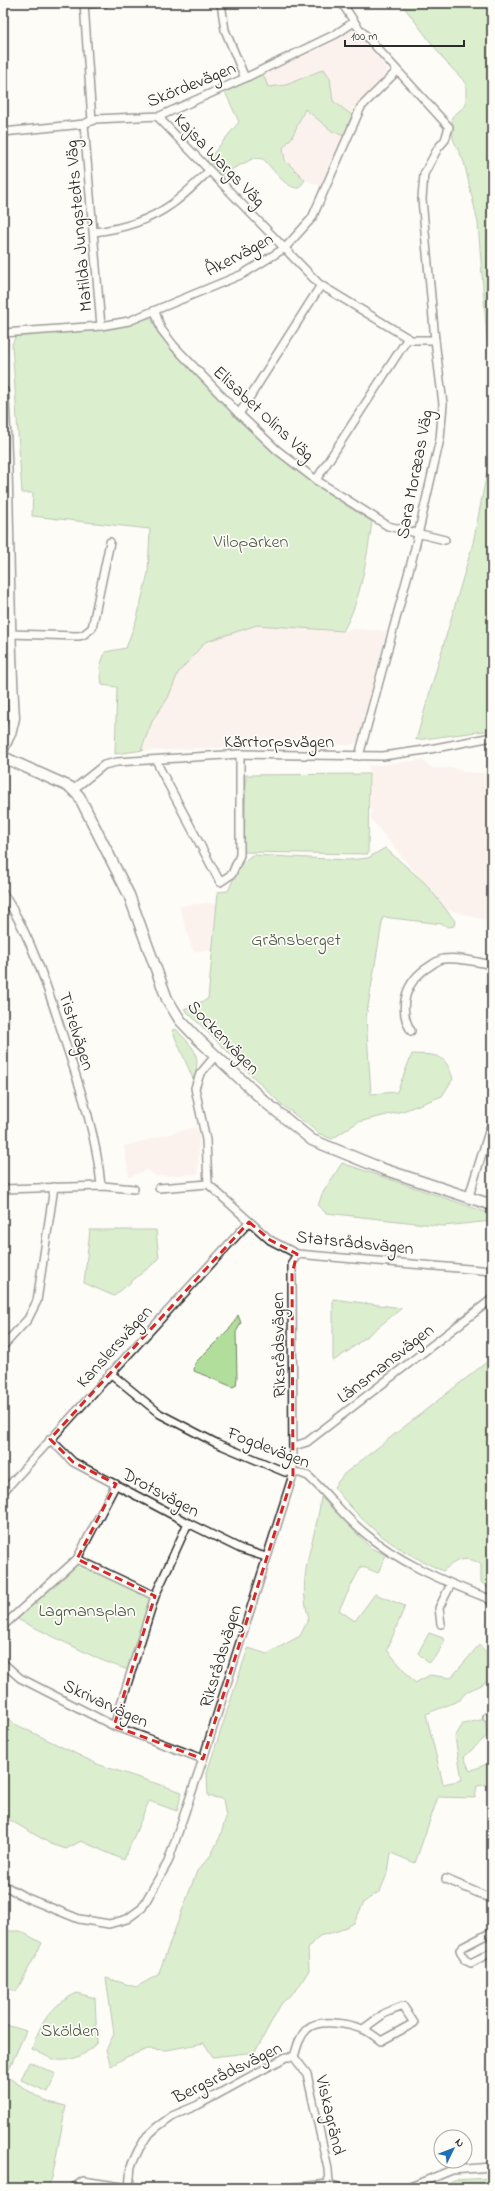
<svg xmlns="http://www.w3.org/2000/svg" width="495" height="2191" viewBox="0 0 495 2191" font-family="'Indie Flower',sans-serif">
<rect width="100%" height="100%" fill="#fdfcf7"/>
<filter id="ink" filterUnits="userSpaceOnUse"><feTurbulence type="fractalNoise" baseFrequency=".025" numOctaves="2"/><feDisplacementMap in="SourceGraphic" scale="8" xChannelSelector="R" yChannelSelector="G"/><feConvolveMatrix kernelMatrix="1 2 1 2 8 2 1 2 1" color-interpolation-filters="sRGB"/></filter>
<g filter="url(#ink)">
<g fill="#f8e6e0">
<polygon points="353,30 386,66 387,71 352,115 333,101 330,78 324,69 287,85 268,87 263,74"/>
<polygon points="305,108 332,131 344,136 323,187 305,180 286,160 283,148 292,137"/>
<polygon points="257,625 343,631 353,629 387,631 357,743 349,745 304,744 140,751 153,719 168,698 178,673 196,651 205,642"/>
<polygon points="422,760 432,768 454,768 463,772 492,774 492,922 445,909 371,819 369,766"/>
<polygon points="207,903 219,904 214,951 193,951 179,906"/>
<polygon points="196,1127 199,1136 198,1174 156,1176 146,1170 129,1177 124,1146"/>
</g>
<g fill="#b2de9c" stroke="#6e8464">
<polygon points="401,3 492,3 492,402 478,223 464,162 453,139 452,117 466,105 466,83 445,61"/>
<path d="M324,69L330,78L333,101L352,115L344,136L332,131L305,109L292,137L283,148L285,160L305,180L299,188C285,189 272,167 263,159L254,158L219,176L206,162L239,122L225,92L263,74L268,87L286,85Z"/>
<path d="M145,318H151L159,334L174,353L261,439L320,488L372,522C367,556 361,601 343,631L257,625L205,642L178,673L168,698L153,719L141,750H144L115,754L117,687L102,685L100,667L105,652L126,648L137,618L148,573L150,529L32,516L33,493H22L12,344L16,336L21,334L115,328Z"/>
<polygon points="492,447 492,730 416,740 473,543"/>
<polygon points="369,774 368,854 244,852 246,775"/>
<path d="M385,848L425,883L455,921L454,926L449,927L442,924L383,917L366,1018L371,1094L397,1092L412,1054C438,1055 445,1053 453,1079L442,1096L403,1111L358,1122L332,1139L320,1134L281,1104L184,1009L208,999L218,892L228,891L240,865L252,855L348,860L368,858Z"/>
<path d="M176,1029C195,1051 201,1050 194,1081L172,1030Z"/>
<polygon points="342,1163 492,1214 492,1221 443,1226 326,1213 318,1206 322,1194"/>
<polygon points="90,1230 156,1230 159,1259 114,1296 84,1283"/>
<polygon points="333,1299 402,1308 347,1352 333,1361"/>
<polygon points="238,1315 241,1323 236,1332 237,1378 236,1385 233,1387 194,1371 195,1363 232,1326"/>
<path d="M492,1358V1591L481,1582V1564C464,1555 456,1560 443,1571C393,1548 368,1530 334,1487L344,1474Z"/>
<path d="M321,1497L371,1548L386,1555L378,1573L361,1566L339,1610L355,1621L375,1594L405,1606L387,1650L415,1683L430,1675L451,1678L479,1645C486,1651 492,1656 492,1666C492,1691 469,1683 460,1700L426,1714L443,1784L462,1780L455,1737L463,1724L485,1719L487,1736L464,1757L470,1771L489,1763L492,1756V1784L477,1786L475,1798L438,1797L415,1863L391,1853L388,1872L380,1891L364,1902L354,1923L338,1931L319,1936L308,1949L309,1970L298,1988L281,2004L255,2052L213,2057L204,2043L167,2050L148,2049L126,2057L111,2066L106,2050L114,2034L106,1978L136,1987L158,1975L197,1871L211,1855L220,1837L226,1817L223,1799L208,1796L207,1772L248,1648L267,1654L300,1636L309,1618C295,1577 317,1538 321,1497Z"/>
<polygon points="75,1564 84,1566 149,1597 150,1600 128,1670 101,1660 17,1619"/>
<polygon points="429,1633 443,1638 444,1642 437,1655 428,1663 418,1653"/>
<polygon points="3,1714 15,1724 97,1764 182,1792 177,1811 149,1801 124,1860 81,1841 66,1849 51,1844 3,1816 6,1780 3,1778"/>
<polygon points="3,1927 10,1931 20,1931 42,1943 16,1992 3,1985"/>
<path d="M77,1993L95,1998L97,2042C89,2053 73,2062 58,2060C50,2060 40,2052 32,2049C40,2023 52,2004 77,1993Z"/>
<polygon points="3,2024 26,2031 6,2076 44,2101 66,2106 52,2178 47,2188 3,2188"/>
<polygon points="29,2062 56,2074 48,2092 21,2080"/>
<polygon points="492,2178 492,2188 438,2188 454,2180"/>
</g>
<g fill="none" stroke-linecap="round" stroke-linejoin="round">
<g stroke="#2b2b2b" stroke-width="10">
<g id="street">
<polyline points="84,3 92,121"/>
<polyline points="221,3 225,30 245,78"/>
<polyline points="342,3 357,26 449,127 445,140 438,148 424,174 422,199 435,340 443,404 440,439 414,552 359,756"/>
<polyline points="84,4 105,3"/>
<polyline points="158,117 319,284 411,340 435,340"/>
<polyline points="84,124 101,326"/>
<polyline points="3,132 84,124 95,119 160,116 245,78 336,34 354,22"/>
<path d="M94,232C121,229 150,220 172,204C185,195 197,182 209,171"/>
<polyline points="155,311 161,329 174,346 239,414 277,450 316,480 388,526 445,540"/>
<polyline points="3,333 101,326 129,321 243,274 285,248 312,218 361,107 397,71"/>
<polyline points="239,414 321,285"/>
<polyline points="316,480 408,338"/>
<polyline points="9,634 78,636 83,635 92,628 110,542"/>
<polyline points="157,760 159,767 220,882 232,874 240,855 240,754"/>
<polyline points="74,789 104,765 117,762 240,754 383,756 425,750 492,737"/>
<path d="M3,893C33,940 49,992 66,1045C81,1090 97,1138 101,1186"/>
<path d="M411,1031C397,1007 406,980 430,966C434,963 439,960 443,959C459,957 477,962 492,965"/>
<polyline points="216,1055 200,1074 195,1088 206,1140 208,1184 270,1240 297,1254 492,1271"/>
<polyline points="159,1188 208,1184"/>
<polyline points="3,1189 103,1186 134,1189"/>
<polyline points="469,1196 492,1122"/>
<polyline points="3,1346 28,1319 37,1301 54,1187"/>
<path d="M110,1373L160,1414L216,1443L285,1472L300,1473L308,1476C327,1493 342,1514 361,1530C397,1562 443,1581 487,1598L492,1602"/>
<polyline points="50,1439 73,1462 188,1523 241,1549 266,1557"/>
<polyline points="294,1446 307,1442 492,1299"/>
<polyline points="3,1492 249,1222"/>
<polyline points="77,1559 155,1596"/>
<polyline points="441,1624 439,1608 451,1584"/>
<polyline points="3,1626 77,1559 116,1484"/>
<polyline points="3,1663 20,1678 114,1726 203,1759"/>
<polyline points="487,1717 492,1718"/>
<polyline points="114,1726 155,1596 188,1523"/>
<polyline points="446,1879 492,1899"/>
<polyline points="3,1885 27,1898 79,1919 109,1924 127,1919 142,1908 168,1862 203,1759 293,1475 292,1274 292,1263 297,1254"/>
<polyline points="492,1936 488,1934 463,1947 460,1950 465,1960 471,1963 492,1952"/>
<polyline points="294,2057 307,2074 328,2169 329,2184"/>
<polyline points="492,2108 492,2110"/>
<polyline points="73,2188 83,2181 129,2188"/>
<path d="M129,2188L131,2166L139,2149L147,2136L157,2127L172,2116L198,2105L286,2057H294C297,2047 299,2037 307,2029C319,2018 349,2024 362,2029C369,2031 375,2037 381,2041L414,2023L403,2006L385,2013L363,2029"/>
<polyline points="289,2188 329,2184 341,2188"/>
<polyline points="408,2188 452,2170 492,2167"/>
</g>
</g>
<g stroke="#2b2b2b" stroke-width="13">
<g id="secondary">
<path d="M3,392C10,500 7,609 14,718L11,731L3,749"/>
<polyline points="3,757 70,787 79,796 129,895 167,999 180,1020 198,1039 264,1101 312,1140 383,1169 492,1205"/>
</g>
</g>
<use href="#street" stroke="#fdfcf7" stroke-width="7"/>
<use href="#secondary" stroke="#fdfcf7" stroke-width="10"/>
</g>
</g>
<path d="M0 0H495V2191H0ZM249,1222L270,1240L297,1254L292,1274L293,1475L203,1759L114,1726L155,1596L77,1559L116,1484L73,1462L50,1439Z" fill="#fdfcf7" fill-opacity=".55" fill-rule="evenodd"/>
<path fill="none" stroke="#d62828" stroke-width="3" stroke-dasharray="8 5" stroke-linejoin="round" d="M249,1222L270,1240L297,1254L292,1274L293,1475L203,1759L114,1726L155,1596L77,1559L116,1484L73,1462L50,1439Z"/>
<g text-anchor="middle" stroke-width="3.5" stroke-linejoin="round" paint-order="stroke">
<g font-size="18" fill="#2b2b2b" stroke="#fdfcf7">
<text transform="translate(191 84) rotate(-22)" y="6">Skördevägen</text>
<text transform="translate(220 160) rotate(46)" y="6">Kajsa Wargs Väg</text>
<text transform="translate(78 226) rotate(-95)" y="6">Matilda Jungstedts Väg</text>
<text transform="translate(239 254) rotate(-28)" y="6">Åkervägen</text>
<text transform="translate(264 413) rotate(43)" y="6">Elisabet Olins Väg</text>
<text transform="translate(414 474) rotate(-79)" y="6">Sara Moræas Väg</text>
<text x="279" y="747">Kärrtorpsvägen</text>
<text transform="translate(77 1031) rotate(72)" y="6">Tistelvägen</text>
<text transform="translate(224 1037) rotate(46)" y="6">Sockenvägen</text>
<text transform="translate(355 1242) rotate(6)" y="6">Statsrådsvägen</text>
<text transform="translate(278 1345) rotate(-91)" y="6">Riksrådsvägen</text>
<text transform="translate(114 1346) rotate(-48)" y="6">Kanslersvägen</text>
<text transform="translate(385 1363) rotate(-38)" y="6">Länsmansvägen</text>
<text transform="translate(269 1447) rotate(21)" y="6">Fogdevägen</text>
<text transform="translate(161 1492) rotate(28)" y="6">Drotsvägen</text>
<text transform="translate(220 1656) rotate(-73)" y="6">Riksrådsvägen</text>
<text transform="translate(106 1703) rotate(25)" y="6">Skrivarvägen</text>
<text transform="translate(227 2072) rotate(-26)" y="6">Bergsrådsvägen</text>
<text transform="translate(331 2115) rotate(77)" y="6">Viskagränd</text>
</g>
<g font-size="18" fill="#4d5847" stroke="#fdfcf7">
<text x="251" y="547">Viloparken</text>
<text x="296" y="945">Gränsberget</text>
<text x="87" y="1616">Lagmansplan</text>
<text x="70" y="2036">Skölden</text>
</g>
</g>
<rect width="495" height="2191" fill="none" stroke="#fdfcf7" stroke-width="16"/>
<rect x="8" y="8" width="479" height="2175" fill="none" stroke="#2b2b2b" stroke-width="1.5" filter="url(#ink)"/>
<g transform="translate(453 2149) rotate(47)"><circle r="19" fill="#fdfcf7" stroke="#a9a8a5"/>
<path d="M0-3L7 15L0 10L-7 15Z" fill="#1f6fb2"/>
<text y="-6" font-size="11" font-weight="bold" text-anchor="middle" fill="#2b2b2b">N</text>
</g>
<path d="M345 40v6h119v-6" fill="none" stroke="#2b2b2b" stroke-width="2"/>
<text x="351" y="40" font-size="12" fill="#2b2b2b" stroke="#fdfcf7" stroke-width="3" paint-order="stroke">100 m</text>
</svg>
